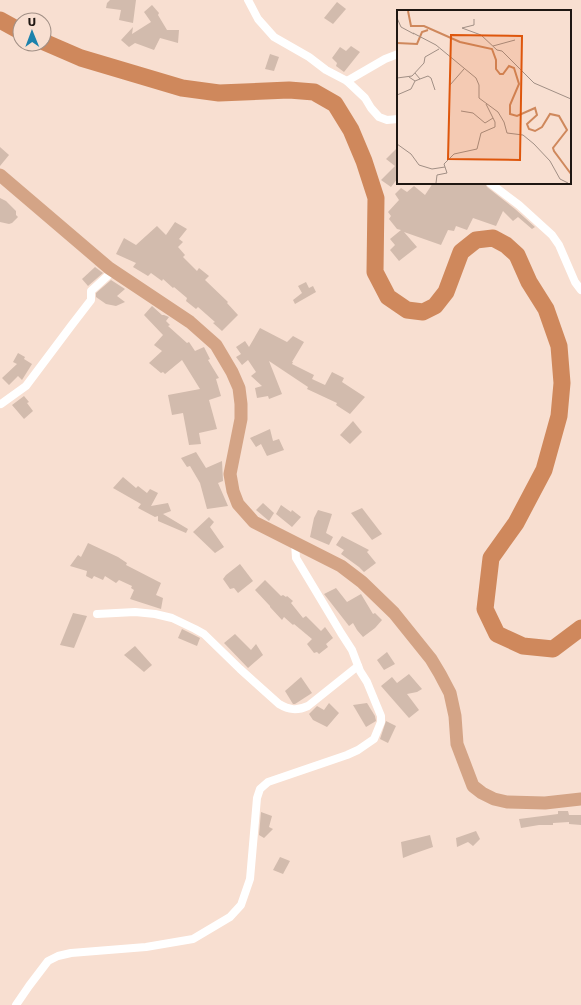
<svg xmlns="http://www.w3.org/2000/svg" width="581" height="1005" viewBox="0 0 581 1005" font-family="'DejaVu Sans',sans-serif">
<rect width="100%" height="100%" fill="#f8dfd1"/>
<g fill="none" stroke-linecap="round" stroke-linejoin="round">
<g stroke="#cf885c" stroke-width="17">
<polyline points="0,20 20,31"/>
<polyline points="44,42 81,58 182,88 219,93 289,90 314,92 335,104 351,130 364,161 376,198 375,272 388,297 407,310 423,312 435,306 446,292 461,252 476,240 493,238 506,245 517,255 529,282 546,309 559,346 562,383 559,416 544,470 516,523 491,558 485,609 497,634 523,646 553,649 581,628"/>
</g>
</g>
<g fill="#d2bbad">
<polygon points="110,0 136,0 133,23 119,20 121,10 106,8 107,3"/>
<polygon points="337,2 346,9 333,24 324,18"/>
<polygon points="152,5 159,13 158,15 167,30 179,30 178,43 160,38 154,50 135,43 129,47 121,40 133,27 132,34 151,22 144,12"/>
<polygon points="351,46 360,52 344,72 336,66 337,63 332,58 340,47 346,51"/>
<polygon points="270,54 279,57 274,71 265,69"/>
<polygon points="0,147 9,155 0,166"/>
<polygon points="398,147 398,178 391,187 381,180 395,166 386,159"/>
<polygon points="433,183 485,183 487,187 515,209 535,227 532,229 518,217 513,221 503,211 496,226 473,218 467,230 456,226 454,231 448,230 441,245 404,232 417,247 399,261 390,250 395,245 390,239 401,230 397,229 389,219 391,216 388,212 399,200 395,194 401,188 407,192 414,186 425,195"/>
<polygon points="0,198 6,201 16,211 16,215 18,217 12,223 9,224 0,222"/>
<polygon points="175,222 187,229 179,239 183,242 178,247 185,255 183,257 197,271 199,268 209,276 205,280 228,302 227,303 238,315 222,331 213,323 215,322 198,307 196,309 186,301 187,298 174,287 173,288 163,279 162,281 151,273 148,276 133,267 136,263 116,254 124,238 136,245 157,226 166,235"/>
<polygon points="95,267 103,273 88,286 82,279"/>
<polygon points="111,280 125,289 117,296 125,302 116,306 106,304 96,297 96,293"/>
<polygon points="306,282 309,288 313,286 316,292 295,304 293,300 302,293 298,286"/>
<polygon points="152,306 162,315 164,315 169,317 166,321 170,325 168,326 187,343 189,342 195,351 204,347 210,359 208,360 219,378 216,379 221,396 209,400 217,429 199,433 201,444 189,445 183,413 172,415 168,395 200,389 182,360 165,374 163,372 161,373 149,363 162,351 154,345 163,335 144,315"/>
<polygon points="260,328 287,342 293,336 304,342 292,362 293,362 292,364 314,375 312,379 325,385 332,372 344,378 342,382 365,397 350,414 336,405 337,403 307,389 308,387 269,361 282,394 269,399 268,396 257,398 255,388 262,386 251,376 256,372 248,360 242,365 236,357 241,354 236,347 245,341 249,347"/>
<polygon points="18,353 25,357 24,359 32,364 22,380 18,376 9,385 2,378 17,364 13,362"/>
<polygon points="24,396 29,402 27,403 33,411 24,419 12,405"/>
<polygon points="353,421 362,432 350,444 340,435"/>
<polygon points="270,429 273,441 279,439 284,450 267,456 261,444 256,447 250,438"/>
<polygon points="196,452 206,468 222,461 223,481 218,483 228,506 207,509 200,483 190,466 187,467 181,458"/>
<polygon points="123,477 136,488 138,486 147,493 150,489 158,493 151,506 168,503 171,511 163,514 188,529 186,533 158,521 158,516 155,517 138,508 141,504 113,488"/>
<polygon points="263,503 274,513 269,521 256,510"/>
<polygon points="281,505 291,512 292,510 301,517 292,527 276,514"/>
<polygon points="362,508 382,534 372,540 351,513"/>
<polygon points="318,510 332,514 326,533 333,537 329,545 310,537 314,518"/>
<polygon points="209,517 214,522 210,527 224,547 215,553 193,532"/>
<polygon points="342,536 369,550 367,552 376,563 364,572 359,567 341,554 344,550 336,545"/>
<polygon points="88,543 118,557 127,563 126,565 161,583 156,595 163,598 161,609 130,599 134,590 131,588 132,586 119,580 116,583 105,576 103,580 94,576 92,579 86,576 87,571 70,566 78,555 81,557"/>
<polygon points="240,564 253,581 238,593 234,588 230,589 223,579 226,575"/>
<polygon points="265,580 281,596 283,595 286,597 287,596 293,601 291,603 303,618 306,616 321,631 325,627 333,638 326,644 328,647 319,654 317,652 314,653 307,644 312,639 294,624 293,625 284,617 282,620 270,607 270,606 255,590"/>
<polygon points="336,588 347,602 361,594 373,614 375,613 382,620 375,628 363,637 357,630 353,623 349,626 324,594"/>
<polygon points="73,613 87,616 74,648 60,645"/>
<polygon points="182,629 200,638 197,646 178,638"/>
<polygon points="235,634 251,650 256,644 263,655 248,668 224,643"/>
<polygon points="135,646 152,665 144,672 124,655"/>
<polygon points="387,652 395,664 384,670 377,660"/>
<polygon points="409,674 422,689 417,692 407,694 419,710 409,718 381,686 392,677 397,683"/>
<polygon points="301,677 312,693 295,704 293,704 285,691"/>
<polygon points="329,703 339,713 327,727 313,720 309,714 317,706 324,710"/>
<polygon points="367,703 375,716 376,721 366,727 353,705"/>
<polygon points="386,721 396,726 388,743 380,739"/>
<polygon points="558,811 568,811 569,815 581,815 581,825 569,824 569,822 553,823 553,825 539,825 521,828 519,819 558,814"/>
<polygon points="261,812 272,816 269,827 273,829 264,838 259,835"/>
<polygon points="476,831 480,839 473,846 468,842 457,847 456,838"/>
<polygon points="430,835 433,847 413,854 403,858 401,842"/>
<polygon points="280,857 290,861 283,874 273,870"/>
</g>
<g fill="none" stroke-linecap="round" stroke-linejoin="round">
<g stroke="#fff" stroke-width="8">
<polyline points="248,0 258,19 274,37 309,57 326,70 347,81 365,98 371,108 379,117 387,120 398,119"/>
<polyline points="347,81 385,59 398,54"/>
<polyline points="490,183 519,205 552,235 559,245 575,282 581,290"/>
<polyline points="1,404 26,386 71,326 91,300 91,291 113,271"/>
<path d="M97,614L135,612L155,614L172,618L195,629L204,634L240,669L279,704C289,710 297,711 308,706L358,666"/>
<polyline points="16,1005 29,986 48,961 58,956 71,953 146,947 193,939 230,917 241,905 250,879 257,798 260,789 268,782 347,755 358,750 374,739 381,722 381,716 367,682 360,671 352,650 341,633 296,558 295,543"/>
</g>
<polyline stroke="#d4a486" stroke-width="13" points="0,175 109,268 190,322 216,345 232,372 239,388 241,404 241,419 230,474 233,491 238,504 254,522 341,566 362,582 394,613 431,659 440,674 450,693 455,716 457,744 473,786 482,793 494,799 507,802 545,803 581,799"/>
</g>
<g transform="translate(397 10)">
<rect width="174" height="174" fill="#f8dfd1"/>
<path fill="none" stroke="#cf885c" stroke-width="2" d="M11,1L14,16H27L63,32L95,39L99,50V59L103,64H106L112,56L117,58L122,74L113,95V104L120,106L138,98L140,105L130,114L132,119L138,121L145,117L153,104L162,106L170,120L156,138L157,141L174,164M0,33L20,34L25,22L31,20"/>
<path fill="none" stroke="#a18f85" stroke-width="1" d="M0,8L4,17L17,24M77,9V15L65,18L84,25L100,40L105,41L137,73L174,89M16,23L39,35L79,68L82,75V88L101,102L107,112L110,123L126,125L137,134L153,151L163,169L171,173M96,36L118,30M18,63L23,69L31,66L34,68L38,80M12,67L18,71L23,69M0,68L15,66L27,53L28,47L42,39M53,75L67,59M0,85L14,79L18,71M64,101L76,103L88,113L96,108M0,134L14,144L22,155L35,159L48,157M39,173L40,165L50,163L47,154L57,144L80,139L84,123L98,117V112L89,94"/>
<path fill="#de560c" fill-opacity="0.15" stroke="#de560c" stroke-width="2" d="M54,25L125,26L123,150L51,149Z"/>
<rect width="174" height="174" fill="none" stroke="#1f1712" stroke-width="2"/>
</g>
<g transform="translate(32 32) rotate(359)"><circle r="19" fill="#f8dfd1" stroke="#a18f85"/>
<path d="M0-3L7 15L0 10L-7 15Z" fill="#1c82ac"/>
<text y="-6" font-size="11" font-weight="bold" text-anchor="middle" fill="#1f1712">U</text>
</g>
</svg>
